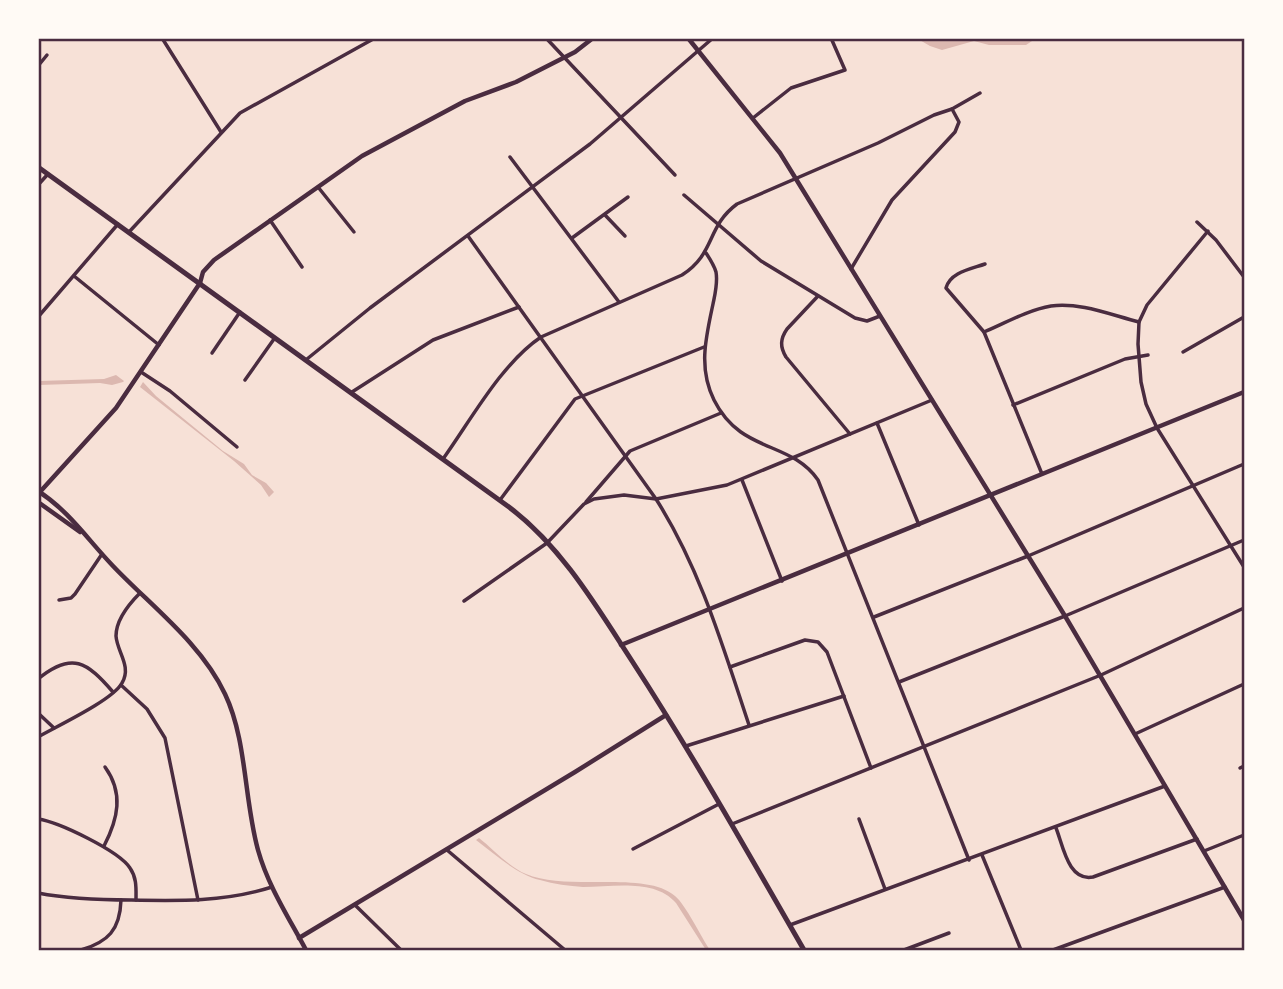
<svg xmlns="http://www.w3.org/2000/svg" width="1283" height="989" viewBox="0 0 1283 989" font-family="Lora,serif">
<rect width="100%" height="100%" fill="#f7e1d7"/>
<g fill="#dcb8b0">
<polygon points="918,39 1035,39 1026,45 989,45 974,41 942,50 930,46"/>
<polygon points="116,375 124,381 123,382 112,385 100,383 39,385 39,381 104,379"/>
<polygon points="143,382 156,396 223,451 244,464 252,475 266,483 274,492 269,497 261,485 234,461 140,387"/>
<path d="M479,838C493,849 509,867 526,874C568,892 645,870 675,896C686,905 701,937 710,950H706L676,903C655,878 612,887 583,887C569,886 554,884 540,880C516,874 496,855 476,840Z"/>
</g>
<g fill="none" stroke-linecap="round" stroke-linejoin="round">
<g stroke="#4a2c40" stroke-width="3.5">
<polyline points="162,38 221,132"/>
<polyline points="546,38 675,175"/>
<polyline points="38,66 47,55"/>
<polyline points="753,118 791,88 845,70 831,38"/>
<polyline points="510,157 619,302"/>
<polyline points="38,185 48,174"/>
<polyline points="318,187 354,232"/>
<polyline points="684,195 761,261 855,318 867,321 880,316"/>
<polyline points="605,215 625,236"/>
<polyline points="270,220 302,267"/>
<polyline points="1197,222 1216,240 1244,277"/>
<polyline points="1208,231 1147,305 1139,322 1138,344 1141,382 1146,404 1157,428 1244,567"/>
<polyline points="129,232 240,113 375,38"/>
<path d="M468,236L656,499C700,568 723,647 749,725"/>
<polyline points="572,238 628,197"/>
<path d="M706,253C710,259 714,265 716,272C718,283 715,294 713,304C706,337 698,368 714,400C741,454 790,440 818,480L969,860"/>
<path d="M985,264C971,269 950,272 946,288L984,332L1042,474"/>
<polyline points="851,269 892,200 955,132 959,122 952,109"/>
<polyline points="74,276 159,345"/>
<path d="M818,296L787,329C780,339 780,347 786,357L850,434"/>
<polyline points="38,317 118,224"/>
<path d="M984,332C1005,323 1028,310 1051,306C1080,302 1111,315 1139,322"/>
<polyline points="1183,352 1244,317"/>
<polyline points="212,353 240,312"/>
<polyline points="307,359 370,308 590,144 713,38"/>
<polyline points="141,372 170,391 237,447"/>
<polyline points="245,380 274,339"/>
<polyline points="352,392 433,340 519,307"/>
<polyline points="1013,405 1125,359 1148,355"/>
<polyline points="877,423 919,525"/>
<path d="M443,459C471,420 501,364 541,337L682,275C716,253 706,227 737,204L878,143L934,115L952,109L980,93"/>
<polyline points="742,480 782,581"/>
<polyline points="500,500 575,399 704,347"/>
<polyline points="586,502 630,451 721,413"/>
<polyline points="59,600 71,598 75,594 102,554"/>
<polyline points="464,601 547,543 584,504 594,499 624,495 656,499 727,485 932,400"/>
<polyline points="874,617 1028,556 1244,464"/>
<polyline points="730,667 805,640 818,642 827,652 871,768"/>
<path d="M38,679C72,651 87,662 113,692"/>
<polyline points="899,682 1065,616 1244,540"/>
<polyline points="121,685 147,709 165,738 198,900"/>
<polyline points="38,713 54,728"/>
<polyline points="1135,734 1244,684"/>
<path d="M38,737C57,726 113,700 122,683C132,666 117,652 116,636C116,620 130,603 140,593"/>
<polyline points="686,746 844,696"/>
<polyline points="1240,768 1244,766"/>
<path d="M38,819C59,822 119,851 130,868C137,878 136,889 136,900"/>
<polyline points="859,819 885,889"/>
<polyline points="732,824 1101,675 1244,608"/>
<path d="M1056,828C1063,845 1068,882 1093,877L1197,839"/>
<path d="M104,846C118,819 124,793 105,767"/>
<polyline points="633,849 719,804"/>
<polyline points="447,850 565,950"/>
<polyline points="1204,851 1244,835"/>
<polyline points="982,855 1021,950"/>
<path d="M38,893C69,899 100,900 131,900C179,901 225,902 272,887"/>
<polyline points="355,905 401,950"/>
<polyline points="790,925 1165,786"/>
<path d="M81,950C108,942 120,930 121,900"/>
<polyline points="904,950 949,933"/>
<polyline points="1053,950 1225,887"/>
</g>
<g stroke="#4a2c40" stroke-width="4.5">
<polyline points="688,38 780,153 1065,616 1244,920"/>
<polyline points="200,283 203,272 214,260 362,156 465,101 516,82 575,52 593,38"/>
<polyline points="621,645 1244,392"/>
</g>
<g stroke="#4a2c40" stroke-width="4.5">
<path d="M38,491C69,511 88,540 113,566C151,606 201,643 225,694C247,740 244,800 258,850C268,886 289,918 306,950"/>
<polyline points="39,493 116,408 200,283"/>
<polyline points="38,502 80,532"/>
<polyline points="299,938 575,772 666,715"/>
</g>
<path stroke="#4a2c40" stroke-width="5" d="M38,167L509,507C561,546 597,607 632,661C693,755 748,853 804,950"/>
</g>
<rect width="1283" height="989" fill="none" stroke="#fffaf5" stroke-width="80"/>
<rect x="40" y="40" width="1203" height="909" fill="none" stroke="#4a2c40" stroke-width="2.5"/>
</svg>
